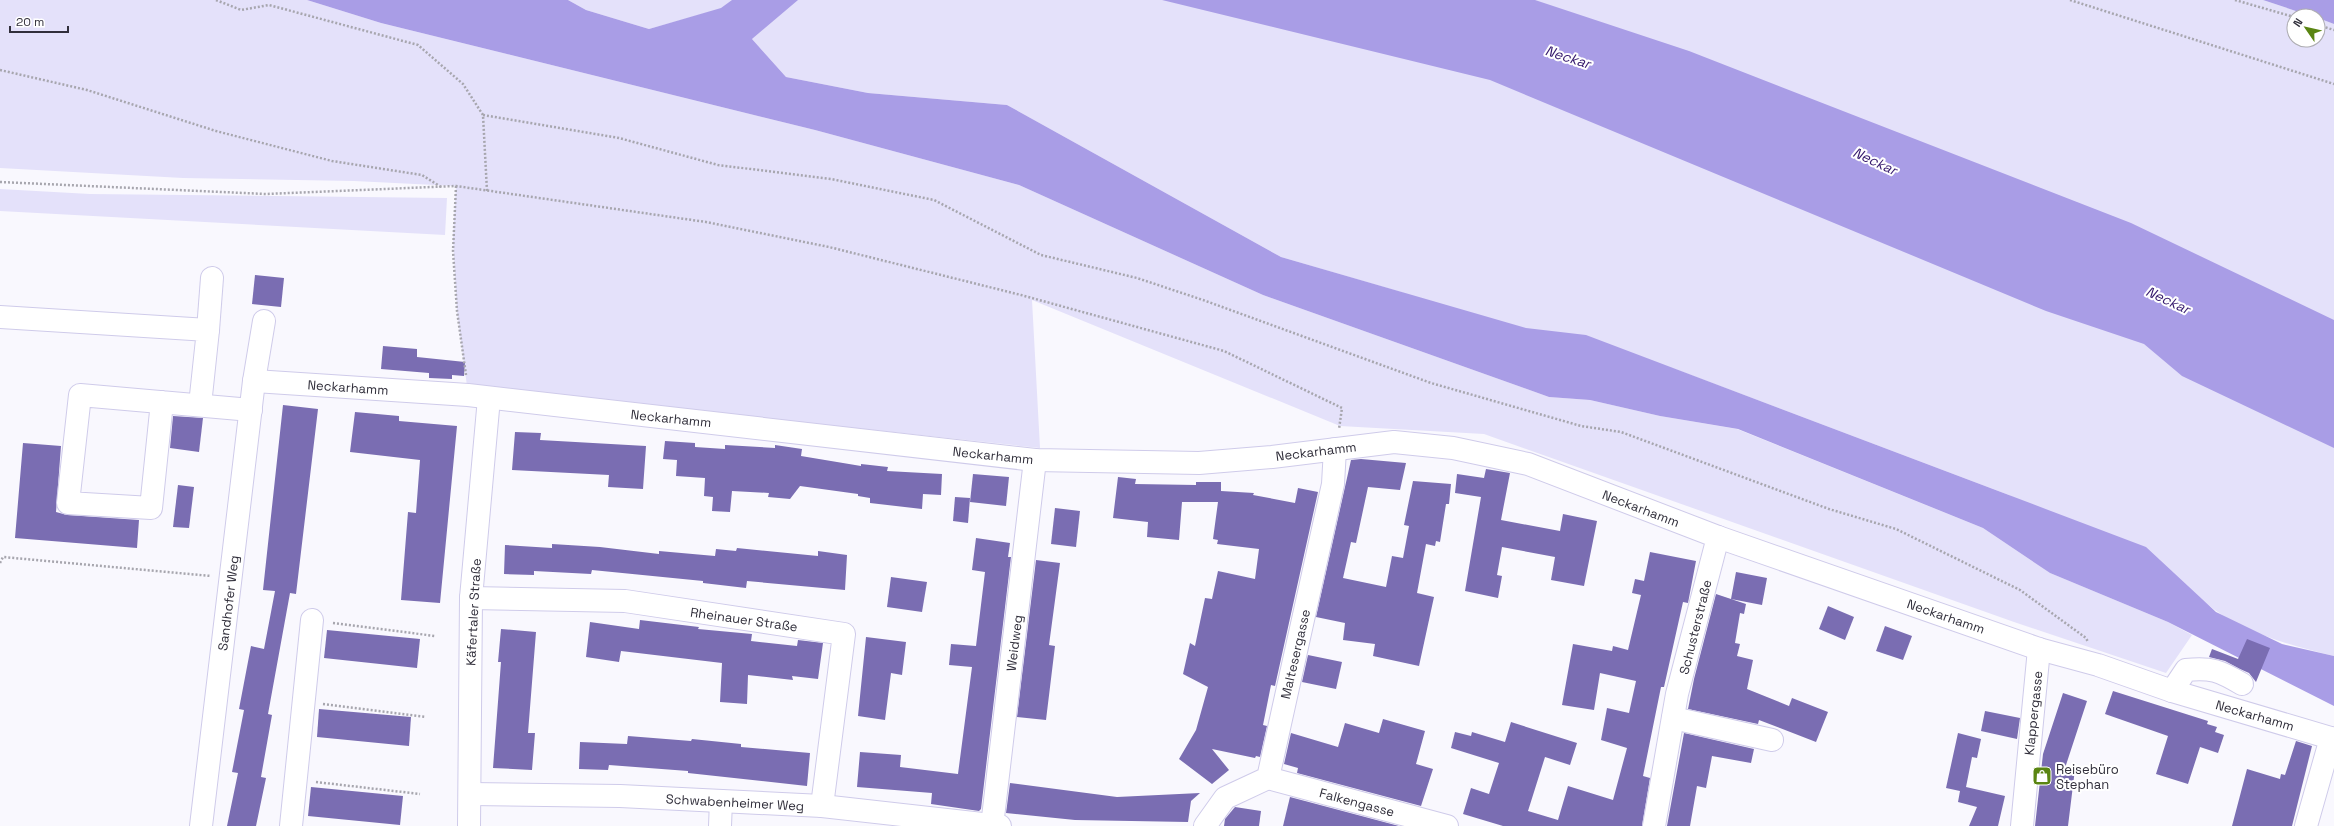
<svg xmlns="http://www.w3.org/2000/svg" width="2334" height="826" viewBox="0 0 2334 826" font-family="'Space Grotesk',sans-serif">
<rect width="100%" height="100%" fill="#f9f8fe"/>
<g fill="#e4e1fa">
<polygon points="0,0 307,0 381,23 815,130 1019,185 1263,295 1549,397 1590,400 1660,416 1737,429 1983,528 2050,573 2168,622 2192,635 2166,673 2014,622 1484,434 1340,426 1032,300 1040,448 467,386 457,311 453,238 456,186 354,181 183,178 0,168"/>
<path d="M568,0H2263L2311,16H2294V40H2318V18L2334,24V656C2292,646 2237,631 2205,602L2009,495L1675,369L1431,305L1401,292L1281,257L1007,105L868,93L786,77L752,39L763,29L720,9L649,29L586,10Z"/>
<polygon points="0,189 90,194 447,198 445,235 0,211"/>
</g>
<g fill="#a99de6">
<polygon points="307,0 568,0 586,10 649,29 721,8 732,0 798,0 752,39 786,77 868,93 1007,105 1281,257 1526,328 1586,335 2146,547 2216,612 2282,644 2334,656 2334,706 2168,622 2050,573 1983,528 1738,429 1660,416 1590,400 1549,397 1263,295 1019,185 815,130 381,23"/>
<polygon points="1162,0 1535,0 1689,51 2131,223 2334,320 2334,448 2182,376 2144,344 2046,311 1490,80"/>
<polygon points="2263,0 2334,0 2334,24 2318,18 2318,16 2311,16"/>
</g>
<g fill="#7a6db2">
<polygon points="255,275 284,278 281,307 252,304"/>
<polygon points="383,346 417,349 417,357 465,362 464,376 452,375 452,379 429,378 429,373 381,369"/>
<polygon points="283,405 318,409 296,594 290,593 268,714 272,715 261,777 266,778 256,826 227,826 238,773 232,772 244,710 239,709 251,646 264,649 275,591 263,590"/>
<polygon points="355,412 399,416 399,421 457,426 440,603 401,600 408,512 416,513 420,460 350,452"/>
<polygon points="173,416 203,418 199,452 170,448"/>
<polygon points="515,432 541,433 540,440 646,446 643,489 608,487 609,475 512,470"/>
<polygon points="665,441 695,443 695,447 725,449 725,445 775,448 775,445 802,449 801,456 861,466 861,464 888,467 887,471 942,474 941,495 923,494 922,509 870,503 870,498 858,496 858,494 800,486 790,499 768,497 769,493 732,491 730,512 712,511 713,497 704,496 705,478 676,476 677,460 663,459"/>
<polygon points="23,443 61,446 56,512 67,515 139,520 137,548 15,538"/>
<polygon points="1361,459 1406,463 1400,490 1368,487 1356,543 1351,542 1343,578 1386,587 1392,556 1403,558 1409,526 1404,525 1413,481 1451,484 1449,504 1446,504 1440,542 1436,541 1435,546 1426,544 1417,593 1434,597 1419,666 1373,656 1375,644 1343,640 1345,623 1316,617 1351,460"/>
<polygon points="1486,469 1510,473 1501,520 1560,531 1563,514 1597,521 1584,586 1551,580 1555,557 1502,547 1497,575 1502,576 1498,598 1465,591 1481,497 1455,493 1457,474 1484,478"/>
<polygon points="973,474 1009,477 1006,506 970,502"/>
<polygon points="1118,477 1136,479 1135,484 1196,485 1196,482 1221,482 1221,491 1254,493 1253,495 1295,503 1298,488 1318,492 1275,686 1271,685 1263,725 1267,726 1260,757 1256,756 1255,758 1212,749 1229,770 1212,784 1179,759 1196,730 1208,687 1183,674 1190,643 1195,646 1205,598 1212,599 1218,571 1255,579 1259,549 1217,544 1218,540 1213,539 1218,502 1182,502 1179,540 1147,537 1148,522 1113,518"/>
<polygon points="178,485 194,487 189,528 173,527"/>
<polygon points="955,497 970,498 968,523 953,521"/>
<polygon points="1055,508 1080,511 1076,547 1051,544"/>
<polygon points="976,538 1010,543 1008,557 1011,557 981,809 979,811 931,804 932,793 857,787 860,752 901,755 900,767 958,774 972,667 949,665 951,644 976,646 985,572 972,570"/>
<polygon points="552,544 600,547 659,554 659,551 715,556 716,549 736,551 737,548 818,556 818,551 847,555 845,590 747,581 746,588 703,583 703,581 592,570 591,574 534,571 534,575 504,574 505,545 552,548"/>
<polygon points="1650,552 1696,561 1688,603 1683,602 1664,687 1661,687 1643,776 1650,778 1642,826 1503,826 1463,814 1471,788 1489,794 1499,763 1451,748 1455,732 1471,736 1472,732 1505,742 1511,722 1577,743 1570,765 1545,757 1528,811 1558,820 1568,786 1613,800 1627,748 1601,740 1607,708 1629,713 1636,681 1600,673 1594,710 1562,705 1573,644 1612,651 1613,646 1628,650 1641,595 1632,593 1635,579 1644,581"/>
<polygon points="1036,560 1060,563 1049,645 1055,646 1046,720 1017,717"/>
<polygon points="1736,572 1767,578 1762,605 1731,599 1746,604 1744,614 1740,613 1735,643 1740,644 1737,656 1753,660 1747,689 1789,706 1792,698 1828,712 1816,742 1759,720 1758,724 1688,709 1694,679 1716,594 1731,599"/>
<polygon points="891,577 927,582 922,612 887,607"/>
<polygon points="1828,606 1854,617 1845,640 1819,629"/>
<polygon points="640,620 699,627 698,629 752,634 751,641 797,646 798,640 823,643 818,679 792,676 793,680 748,675 747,704 720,702 722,663 621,651 619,662 586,657 590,622 639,629"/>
<polygon points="1885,626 1912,636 1903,660 1876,651"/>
<polygon points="501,629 536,632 528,733 535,733 532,770 493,768 501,662 498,662"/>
<polygon points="327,630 420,639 417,668 324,658"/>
<polygon points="866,637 906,642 902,675 891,673 885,720 858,716"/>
<polygon points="2247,639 2270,648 2256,682 2249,673 2240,669 2225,661 2209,657 2212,649 2238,659"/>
<polygon points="1308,655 1342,662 1336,689 1302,682"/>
<polygon points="2113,691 2208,721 2207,724 2217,727 2215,732 2224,735 2218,753 2200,747 2188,784 2156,774 2168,736 2105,714"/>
<polygon points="2063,693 2087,701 2065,768 2075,769 2068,826 2035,826 2043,754"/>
<polygon points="319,709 411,717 409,746 317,737"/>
<polygon points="1985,711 2020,718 2017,739 1981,731"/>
<polygon points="1383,719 1425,731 1416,764 1433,769 1421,806 1297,773 1298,768 1284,764 1291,733 1338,747 1345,723 1379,733"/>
<polygon points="1684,733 1754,749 1751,763 1712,756 1706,788 1697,786 1690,826 1667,826"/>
<polygon points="1958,733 1981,739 1977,758 1972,757 1966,787 2005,796 1998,826 1969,826 1977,807 1958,802 1960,791 1946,788"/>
<polygon points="628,736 691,741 692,739 741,744 741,747 810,753 807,786 688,773 688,771 609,765 608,770 579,769 580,742 627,744"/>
<polygon points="2296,741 2312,746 2292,826 2232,826 2247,769 2280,779 2281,774 2285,775"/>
<polygon points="1010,783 1117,797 1200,793 1191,801 1188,822 1075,820 1006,813"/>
<polygon points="311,787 403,796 400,825 308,816"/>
<polygon points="1290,797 1399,826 1283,826"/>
<polygon points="1235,807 1261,811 1259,826 1224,826 1225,819"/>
</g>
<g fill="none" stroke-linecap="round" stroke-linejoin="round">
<g stroke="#cfcbea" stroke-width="24">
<g id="minor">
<polyline points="0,317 208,330 200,405"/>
<polyline points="208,330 212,278"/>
<polyline points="254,381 468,395 1035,460 1199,463 1272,457 1394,442 1453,448 1528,464 1718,537 2039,649 2098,665 2172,691 2334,739"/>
<polyline points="162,402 151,508 68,503 80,395 251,410"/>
<polyline points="471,598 625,601 844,634 822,806"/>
<path d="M2172,691L2186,670C2211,667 2220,671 2242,684"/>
<polyline points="1673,718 1772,740"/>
<polyline points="1268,778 1447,826"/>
<polyline points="470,794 620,796 822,806 1000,826"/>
<polyline points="201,826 254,381 264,321"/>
<polyline points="291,826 312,620"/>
<polyline points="469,826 471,598 489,398"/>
<polyline points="720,826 721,801"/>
<polyline points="992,826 1035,460"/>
<polyline points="1205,826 1225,798 1268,778 1333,484 1335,449"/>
<polyline points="1654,826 1677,694 1718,537"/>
<polyline points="2022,826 2039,649"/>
<polyline points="2306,826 2331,738"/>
</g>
</g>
<g stroke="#a7a6ae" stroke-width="2.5" stroke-dasharray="2 2" stroke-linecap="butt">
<polyline points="216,0 241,10 269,5 418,45 463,84 483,115 487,191"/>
<polyline points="2070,0 2334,84"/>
<polyline points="2235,0 2294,17"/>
<polyline points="2318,25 2334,30"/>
<polyline points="0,70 87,90 216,131 332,161 422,175 441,187"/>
<polyline points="483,115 619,138 718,165 831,179 934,200 1041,255 1137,278 1203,300 1431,383 1581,426 1621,432 1829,509 1896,529 2020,590 2086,638 2088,642"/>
<polyline points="0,182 266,194 456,186 706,222 829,247 1021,295 1224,351 1342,408 1339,429"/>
<polyline points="456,186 453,251 457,311 466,375"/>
<polyline points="0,563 3,557 211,576"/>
<polyline points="333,623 435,636"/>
<polyline points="323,704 426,717"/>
<polyline points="316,782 420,794"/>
</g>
<use href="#minor" stroke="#fff" stroke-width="22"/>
</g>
<defs>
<g id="shop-square" transform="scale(1)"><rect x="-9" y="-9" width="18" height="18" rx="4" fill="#5a8512" stroke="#fff"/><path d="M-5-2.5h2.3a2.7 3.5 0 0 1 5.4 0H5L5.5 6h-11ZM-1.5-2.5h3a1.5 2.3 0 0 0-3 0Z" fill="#fff"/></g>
</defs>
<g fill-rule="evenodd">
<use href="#shop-square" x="2042" y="776"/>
</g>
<g text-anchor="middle" stroke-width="4" stroke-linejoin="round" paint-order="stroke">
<g font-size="13" fill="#312f3b" stroke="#fff">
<text transform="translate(348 387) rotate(4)" y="5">Neckarhamm</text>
<text transform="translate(671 418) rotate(6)" y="5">Neckarhamm</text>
<text transform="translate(1316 451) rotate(-7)" y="5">Neckarhamm</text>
<text transform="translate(993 455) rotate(6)" y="5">Neckarhamm</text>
<text transform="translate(1641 508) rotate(21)" y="5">Neckarhamm</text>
<text transform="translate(228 603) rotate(-83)" y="5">Sandhofer Weg</text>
<text transform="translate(473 612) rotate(-87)" y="5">Käfertaler Straße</text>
<text transform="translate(1946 616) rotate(19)" y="5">Neckarhamm</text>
<text transform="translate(744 619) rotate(8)" y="5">Rheinauer Straße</text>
<text transform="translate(1695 627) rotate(-76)" y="5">Schusterstraße</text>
<text transform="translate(1014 643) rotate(-83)" y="5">Weidweg</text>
<text transform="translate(1295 654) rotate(-77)" y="5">Maltesergasse</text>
<text transform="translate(2033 713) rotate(-84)" y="5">Klappergasse</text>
<text transform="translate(2255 715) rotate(16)" y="5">Neckarhamm</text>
<text transform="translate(735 802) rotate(3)" y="5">Schwabenheimer Weg</text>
<text transform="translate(1357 802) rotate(15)" y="5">Falkengasse</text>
</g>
<g font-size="13" fill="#312f3b" stroke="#fff" text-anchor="start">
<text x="2056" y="774">Reisebüro<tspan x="2056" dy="15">Stephan</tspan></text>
</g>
<g font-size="14" font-style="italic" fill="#34186c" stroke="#fff">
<text transform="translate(1568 57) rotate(18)" y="5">Neckar</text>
<text transform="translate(1875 161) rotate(25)" y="5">Neckar</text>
<text transform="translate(2168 300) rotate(25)" y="5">Neckar</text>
</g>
</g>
<g transform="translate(2306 28) rotate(304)"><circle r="19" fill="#ffffff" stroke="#adacb1"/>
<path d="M0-3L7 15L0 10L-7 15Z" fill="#5a8512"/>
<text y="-6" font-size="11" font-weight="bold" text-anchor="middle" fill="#312f3b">N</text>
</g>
<path d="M10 26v6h58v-6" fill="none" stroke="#312f3b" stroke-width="2"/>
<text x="16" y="26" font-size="12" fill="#312f3b" stroke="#ffffff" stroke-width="3" paint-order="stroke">20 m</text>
</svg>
